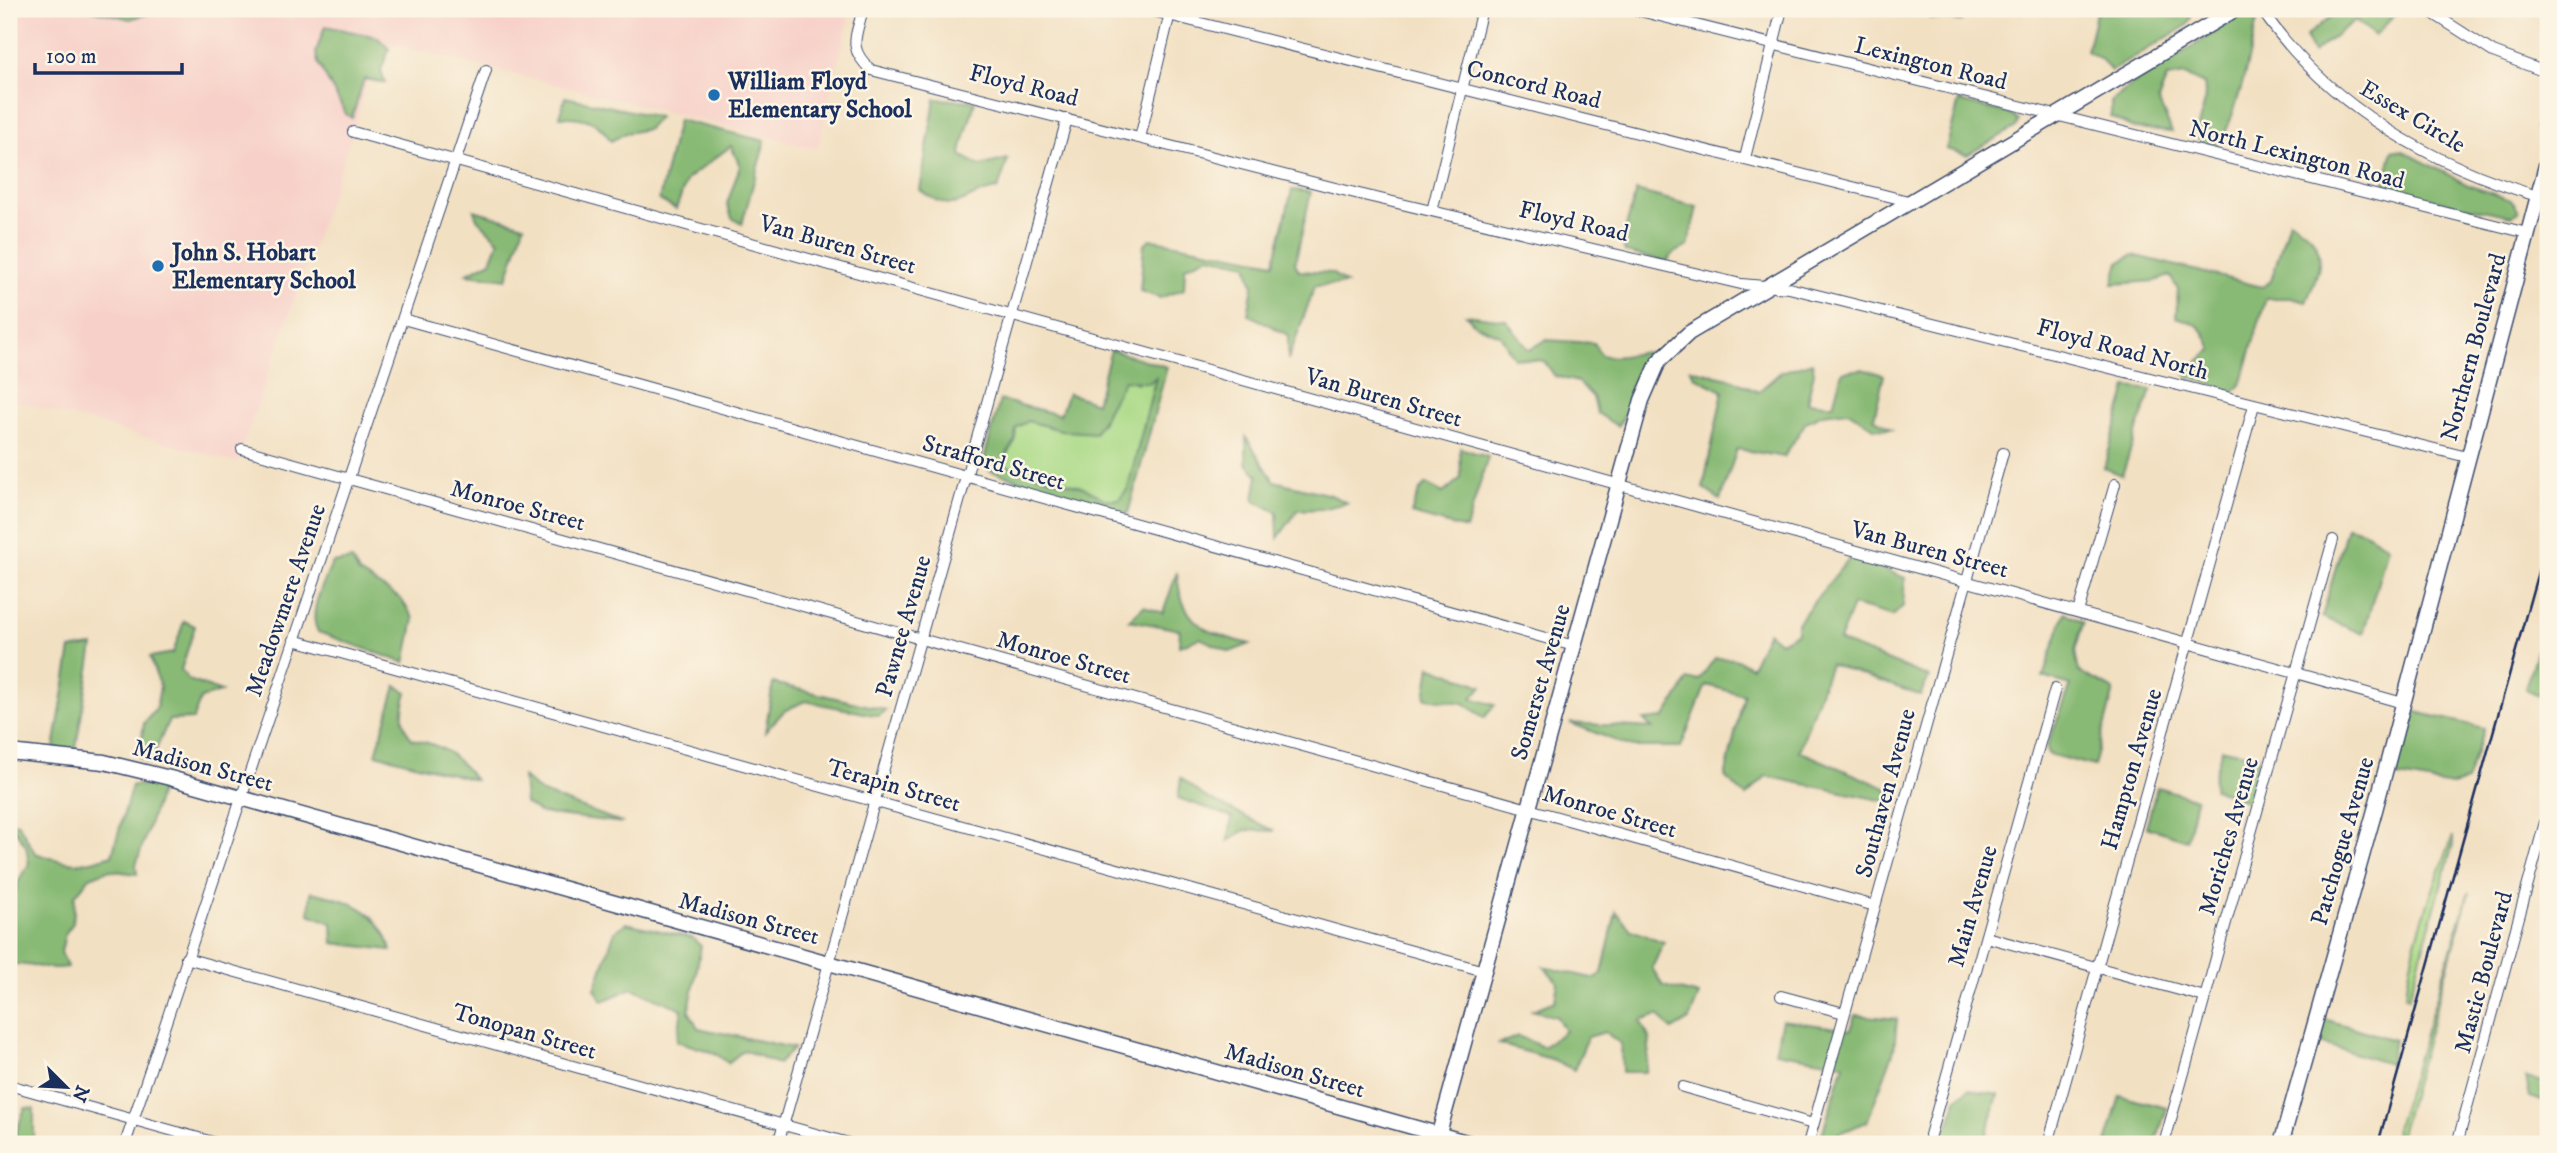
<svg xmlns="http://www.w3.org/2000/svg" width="2557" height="1153" viewBox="0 0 2557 1153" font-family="'IM FELL DW Pica',serif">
<rect width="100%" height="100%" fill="#fcf5e5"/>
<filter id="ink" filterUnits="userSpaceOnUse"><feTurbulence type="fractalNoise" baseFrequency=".0143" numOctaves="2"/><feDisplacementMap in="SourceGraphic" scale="14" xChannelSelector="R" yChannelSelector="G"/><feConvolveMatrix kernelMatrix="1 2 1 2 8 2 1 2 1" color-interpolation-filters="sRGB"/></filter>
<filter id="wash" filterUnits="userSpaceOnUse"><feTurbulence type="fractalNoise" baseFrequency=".00686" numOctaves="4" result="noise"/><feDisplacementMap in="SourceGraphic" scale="28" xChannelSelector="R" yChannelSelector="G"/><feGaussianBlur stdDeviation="1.57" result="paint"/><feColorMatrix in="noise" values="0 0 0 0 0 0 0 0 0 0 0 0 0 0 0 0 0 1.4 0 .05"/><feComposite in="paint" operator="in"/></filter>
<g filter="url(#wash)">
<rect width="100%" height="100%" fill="#f2e0c2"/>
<polygon fill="#f7d1c9" points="9,9 243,9 293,21 297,9 851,9 817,149 379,41 353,132 237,463 9,399"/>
<g fill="#abda87" stroke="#638472" stroke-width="2">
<polygon points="1156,376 1128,488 1119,500 1104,499 1083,487 1006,466 1005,457 1015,441 1015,428 1028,421 1065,431 1102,424 1114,393 1124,379 1137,383"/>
<path d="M2453,836V844L2409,997L2406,996C2411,941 2434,887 2453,836Z"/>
<polygon points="2469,892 2397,1144 2391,1144"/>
</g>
<g fill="#88ba74" stroke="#527469" stroke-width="2" fill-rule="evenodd">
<polygon points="88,9 150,9 148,14 130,19"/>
<polygon points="1933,9 1965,9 1962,21 1931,18"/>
<polygon points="2097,9 2178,9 2186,11 2191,18 2186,26 2111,71 2101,59 2087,51"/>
<polygon points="2340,9 2400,9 2375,36 2355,20 2313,53 2305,37"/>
<path d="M2248,11L2257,20C2248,62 2239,106 2220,144H2205L2196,136C2199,115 2208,106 2204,84L2185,75L2167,78L2158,100L2172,132L2135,129L2111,117V102L2130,86Z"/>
<polygon points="325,26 377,37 389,49 381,70 385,83 364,79 352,118 346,114 318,63 316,52"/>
<polygon points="2547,81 2548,127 2547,132 2535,128"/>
<path d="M565,97L659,117L648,129L626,133L611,141C598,120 584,116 560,117Z"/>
<path d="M935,99L975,101C971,120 963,136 961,155L980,166L1008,159L998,189C962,193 959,220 920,190Z"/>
<polygon points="1959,101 2011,114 2018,121 2016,127 1967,155 1946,149"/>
<polygon points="678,120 765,141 742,224 732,218 727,204 740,166 731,146 687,179 676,209 659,200"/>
<polygon points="2393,150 2403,151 2468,185 2511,200 2518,212 2512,216 2388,191 2384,186"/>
<polygon points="1292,190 1311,192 1295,263 1299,271 1332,273 1346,284 1315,286 1288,360 1288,335 1248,314 1253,286 1247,264 1209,256 1185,267 1184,289 1160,298 1140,291 1144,245 1150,239 1274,263"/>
<polygon points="1636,191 1697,207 1688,246 1674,253 1666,262 1625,252 1622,241"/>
<polygon points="474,210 524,225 507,279 466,274 491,261 499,241 477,219"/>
<path d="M2289,220C2330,243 2323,263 2306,302L2291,298H2266L2241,385L2233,392L2187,376L2185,373L2212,350C2205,328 2198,323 2176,317L2178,290L2170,276L2155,281L2113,284L2119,262L2133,255L2262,287L2271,281Z"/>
<path d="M1466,315L1506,320L1529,350L1546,340L1594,343L1601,355C1618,360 1634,352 1652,352C1632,376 1637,403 1617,426L1597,413L1593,397L1578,382L1555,376L1544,361L1514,358L1500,335L1475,325Z"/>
<path d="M1111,350L1167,367L1128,514L991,471L983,463L1000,400L1060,415L1068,393L1096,403ZM1156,377L1128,488L1119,500L1104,499L1083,487L1006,466L1005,456L1015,441L1016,428L1028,421L1065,431L1095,433L1124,380L1149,383Z"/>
<polygon points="1812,362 1814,372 1807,402 1833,405 1842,372 1862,369 1884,375 1874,418 1891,429 1874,428 1848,411 1822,414 1806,422 1784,457 1737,449 1720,500 1703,488 1723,391 1695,377 1690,369 1729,378 1758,392 1781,372"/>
<polygon points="2127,387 2151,390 2122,475 2104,468"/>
<polygon points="1246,437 1274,481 1331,495 1347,503 1321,509 1298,510 1278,538 1277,512 1254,500 1258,475 1246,463"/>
<polygon points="1460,448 1488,457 1466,529 1411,514 1419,491 1426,484 1443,493 1461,478"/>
<polygon points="2347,527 2363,531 2388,547 2363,634 2322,617"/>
<polygon points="1851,556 1905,578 1903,606 1893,616 1853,605 1839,641 1929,677 1920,695 1830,664 1799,751 1893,791 1890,802 1766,776 1746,796 1725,777 1744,695 1706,685 1681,747 1632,747 1570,723 1652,728 1644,720 1664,718 1688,680 1699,680 1715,658 1735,659 1751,667 1768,632 1780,642 1797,633 1797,623"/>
<path d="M352,560L359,573L401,599L414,619L405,663L318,632C307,611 324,584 332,563Z"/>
<path d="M1177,572C1180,623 1205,633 1250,644L1230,652L1200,638L1179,646L1180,630L1129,620L1144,606L1163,613Z"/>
<polygon points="2065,612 2083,623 2075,651 2079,672 2114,690 2094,766 2048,754 2047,746 2071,685 2043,677"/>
<polygon points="2548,612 2548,699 2525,689"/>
<polygon points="184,621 195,626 181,670 189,680 221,692 201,698 193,719 169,720 150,763 139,758 144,723 156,709 160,687 150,657 173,653"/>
<polygon points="93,646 75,753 54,748 71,649"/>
<polygon points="1430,666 1482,686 1472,698 1495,705 1484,718 1464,703 1425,698"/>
<polygon points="773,683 886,710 879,716 805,701 784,711 765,732"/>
<path d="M396,686L407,692C402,710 399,723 412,739C444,745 455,754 475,780L376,754Z"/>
<polygon points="2412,711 2484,728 2466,782 2453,786 2392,776"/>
<polygon points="2222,749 2259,755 2249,802 2214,789 2213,780"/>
<polygon points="523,777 540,792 623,823 540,813 525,803"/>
<polygon points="1181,778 1205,797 1274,831 1245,830 1228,841 1232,817 1178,798"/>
<path d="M132,785L162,786L136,865L137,874L108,870L90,877L75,896L73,923L65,934L61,952L67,967C46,971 30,963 9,964C9,927 6,894 29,864L26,846L9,822L18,823L35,853C67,864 79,867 112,855Z"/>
<polygon points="2157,787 2196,799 2187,840 2146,827"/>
<path d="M311,892C348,899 381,910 391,950L333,943L332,923L309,914Z"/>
<polygon points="1616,912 1631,930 1664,942 1652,968 1663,986 1699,995 1689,1020 1672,1030 1658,1015 1640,1021 1650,1039 1646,1072 1622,1072 1621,1044 1605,1032 1588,1037 1574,1070 1554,1060 1499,1044 1518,1036 1543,1047 1565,1031 1557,1017 1532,1010 1555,1001 1558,982 1544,967 1596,979 1602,973"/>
<polygon points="626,923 692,938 701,946 689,1011 698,1028 794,1048 778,1064 744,1050 728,1063 715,1053 677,1041 682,1009 632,988 603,1001 595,989 615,931"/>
<polygon points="1855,1015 1897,1019 1894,1050 1867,1122 1839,1133 1833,1144 1819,1144 1844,1064 1775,1052 1782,1020 1851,1030"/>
<polygon points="2324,1019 2394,1040 2389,1064 2320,1043"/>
<polygon points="2526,1078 2548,1083 2548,1103 2530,1097"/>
<polygon points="1969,1089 1998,1095 1984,1144 1948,1144 1940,1137 1951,1121 1956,1099"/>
<polygon points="2120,1096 2167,1108 2155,1144 2106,1144"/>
<polygon points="25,1108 34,1109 34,1144 12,1144"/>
</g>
</g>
<g filter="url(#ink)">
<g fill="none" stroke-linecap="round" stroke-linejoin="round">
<g stroke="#3b4a6d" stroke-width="12">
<g id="street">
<path d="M863,9C856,37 847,48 871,70L1359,194L1741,284L1789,288L2467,457"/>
<polyline points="1145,9 1912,202"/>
<polyline points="1632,9 2527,233"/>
<polyline points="2205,9 2221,17"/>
<path d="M2261,9C2327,105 2427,163 2537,196"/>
<polyline points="2426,9 2493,52 2548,73"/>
<polyline points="353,132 2403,703"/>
<polyline points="1140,138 1171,9"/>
<polyline points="1745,158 1782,9"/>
<polyline points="1432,211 1482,9"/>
<polyline points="403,319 1574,646"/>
<polyline points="242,449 1875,906"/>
<polyline points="2078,612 2115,484"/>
<polyline points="294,640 1484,971"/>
<polyline points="1986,937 2205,997"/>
<polyline points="186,958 852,1144"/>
<polyline points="1781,996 1844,1013"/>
<polyline points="9,1085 220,1144"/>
<polyline points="1683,1087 1813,1124"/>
<polyline points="1930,1135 2055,689"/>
<polyline points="125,1144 486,70"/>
<polyline points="778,1144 1067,119"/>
<polyline points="1808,1144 2003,453"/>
<polyline points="2048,1144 2254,405"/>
<polyline points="2164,1144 2333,540"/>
<polyline points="2457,1144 2548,811"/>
</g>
</g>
<g stroke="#3b4a6d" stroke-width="17">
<g id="secondary">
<polyline points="9,752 104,762 170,778 1473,1144"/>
<polyline points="1436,1144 1642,400 1659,361 1689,333 2236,9"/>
<polyline points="2281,1144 2375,810 2548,158"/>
</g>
</g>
<use href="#street" stroke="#fff" stroke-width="10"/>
<use href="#secondary" stroke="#fff" stroke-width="14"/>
<polyline stroke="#1b2f5e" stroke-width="2.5" points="2378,1144 2548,536"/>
</g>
</g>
<g fill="#1f6fb2" stroke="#fcf5e5" stroke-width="2.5">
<circle cx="714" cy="95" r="7"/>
<circle cx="158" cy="266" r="7"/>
</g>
<g text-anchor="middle" stroke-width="5" stroke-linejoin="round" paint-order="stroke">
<g font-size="24" fill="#1b2f5e" stroke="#fcf5e5">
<text transform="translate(1931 63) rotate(14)" y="8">Lexington Road</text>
<text transform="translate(1534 84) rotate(14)" y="8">Concord Road</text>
<text transform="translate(1024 85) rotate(14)" y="8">Floyd Road</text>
<text transform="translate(2413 116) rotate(31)" y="8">Essex Circle</text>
<text transform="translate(2297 154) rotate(14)" y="8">North Lexington Road</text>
<text transform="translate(1574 221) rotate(13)" y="8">Floyd Road</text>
<text transform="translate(838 244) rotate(16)" y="8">Van Buren Street</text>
<text transform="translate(2473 347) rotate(-75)" y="8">Northern Boulevard</text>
<text transform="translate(2123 349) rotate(15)" y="8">Floyd Road North</text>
<text transform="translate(1384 397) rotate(16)" y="8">Van Buren Street</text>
<text transform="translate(994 462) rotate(16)" y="8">Strafford Street</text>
<text transform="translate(518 505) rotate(15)" y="8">Monroe Street</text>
<text transform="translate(1930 549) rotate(15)" y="8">Van Buren Street</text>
<text transform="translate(285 600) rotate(-71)" y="8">Meadowmere Avenue</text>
<text transform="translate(903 626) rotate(-74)" y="8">Pawnee Avenue</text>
<text transform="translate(1064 657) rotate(16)" y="8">Monroe Street</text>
<text transform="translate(1540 682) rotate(-74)" y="8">Somerset Avenue</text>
<text transform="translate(203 765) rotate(15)" y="8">Madison Street</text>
<text transform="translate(2131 769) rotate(-74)" y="8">Hampton Avenue</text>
<text transform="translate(894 785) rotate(16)" y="8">Terapin Street</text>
<text transform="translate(1885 793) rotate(-75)" y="8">Southaven Avenue</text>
<text transform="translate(1610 811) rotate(16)" y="8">Monroe Street</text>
<text transform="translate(2228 836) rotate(-74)" y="8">Moriches Avenue</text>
<text transform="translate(2342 841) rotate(-74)" y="8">Patchogue Avenue</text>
<text transform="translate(1972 906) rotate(-74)" y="8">Main Avenue</text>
<text transform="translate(749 918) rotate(15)" y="8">Madison Street</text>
<text transform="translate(2483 972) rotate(-75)" y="8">Mastic Boulevard</text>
<text transform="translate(525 1031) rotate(16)" y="8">Tonopan Street</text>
<text transform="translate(1295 1070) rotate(16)" y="8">Madison Street</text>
</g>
<g font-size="24" font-weight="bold" fill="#1b2f5e" stroke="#fcf5e5" text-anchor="start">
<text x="728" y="89">William Floyd<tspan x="728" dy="28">Elementary School</tspan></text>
<text x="172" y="260">John S. Hobart<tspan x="172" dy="28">Elementary School</tspan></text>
</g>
</g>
<rect width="2557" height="1153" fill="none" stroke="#fcf5e5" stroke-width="35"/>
<g transform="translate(66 1087) rotate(114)" stroke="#fcf5e5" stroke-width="5" paint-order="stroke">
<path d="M0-5L12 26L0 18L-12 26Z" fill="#1b2f5e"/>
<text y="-10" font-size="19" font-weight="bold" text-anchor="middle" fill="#1b2f5e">N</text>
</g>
<path d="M35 63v10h147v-10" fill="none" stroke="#1b2f5e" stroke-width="3.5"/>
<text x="46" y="63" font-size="21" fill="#1b2f5e" stroke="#fcf5e5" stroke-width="5" paint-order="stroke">100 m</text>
</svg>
